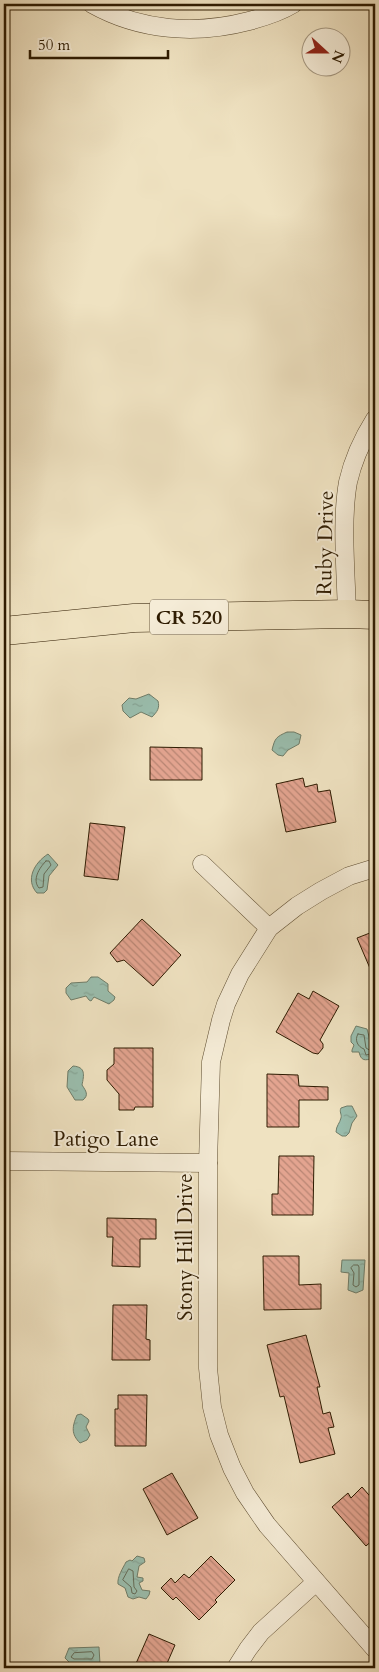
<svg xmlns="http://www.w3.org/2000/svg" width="379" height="1672" viewBox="0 0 379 1672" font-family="Cardo,serif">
<defs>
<pattern id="water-ripples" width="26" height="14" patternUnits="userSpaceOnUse" patternTransform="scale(1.25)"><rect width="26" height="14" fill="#9abeae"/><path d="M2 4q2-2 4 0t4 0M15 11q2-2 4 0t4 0" fill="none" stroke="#85a394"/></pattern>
<pattern id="building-back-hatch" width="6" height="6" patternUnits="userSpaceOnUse" patternTransform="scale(1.25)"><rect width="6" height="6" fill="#e3a490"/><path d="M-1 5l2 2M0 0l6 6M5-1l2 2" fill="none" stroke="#b88573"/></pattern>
</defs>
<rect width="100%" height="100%" fill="#efe2c1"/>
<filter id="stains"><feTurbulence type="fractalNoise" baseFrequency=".004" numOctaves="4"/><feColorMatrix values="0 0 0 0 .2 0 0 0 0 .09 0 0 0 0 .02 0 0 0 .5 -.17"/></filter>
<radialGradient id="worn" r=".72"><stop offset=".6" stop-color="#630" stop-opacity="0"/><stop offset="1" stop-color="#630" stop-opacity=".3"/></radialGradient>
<g fill="url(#water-ripples)" stroke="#6f7d69">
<path d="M149,694L158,701C160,708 157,712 152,717L141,712L130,718L123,711L122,705L129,698L136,699Z"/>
<path d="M287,732H294L301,735L299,744L288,750L283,756L278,755L272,750C275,738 276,737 287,732Z"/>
<path d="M48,854L58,865L49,876L47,890L44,893H37C25,880 34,863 48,854Z"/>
<polygon points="91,977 98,977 108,984 108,991 115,997 114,1000 109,1004 94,997 91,1001 89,1000 86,996 71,1000 66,993 66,988 71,983 87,982"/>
<path d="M356,1026L367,1029L371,1044L375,1049L373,1058C365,1061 361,1061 359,1052H352V1050L354,1045L351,1042V1036Z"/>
<path d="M73,1066C86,1067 84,1075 82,1085C86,1091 89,1095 83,1100H75L67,1087L68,1071Z"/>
<path d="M347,1106H352L357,1116L352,1123L349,1133L346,1136H342L336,1132C336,1126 340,1123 341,1118C342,1114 339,1112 341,1108Z"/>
<polygon points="342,1260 365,1260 363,1290 356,1293 348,1290 349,1273 341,1272"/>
<path d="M81,1414L88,1419L89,1421L86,1427L90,1435L87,1440L80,1443C71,1434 72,1427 77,1415Z"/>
<path d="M137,1556L144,1558L145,1562L139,1566L137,1577L143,1578V1581L139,1583L142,1590L150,1591L149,1595L146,1599L139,1597L133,1599L128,1597L125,1588L118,1584C117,1577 123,1568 126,1562L130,1560L132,1561Z"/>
<polygon points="99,1647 100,1664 69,1665 69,1662 65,1658 69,1648"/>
</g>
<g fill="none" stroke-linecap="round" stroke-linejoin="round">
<g stroke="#646c58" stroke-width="1">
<path d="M46,861H49L51,865L44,874L43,887L39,888C32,880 39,868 46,861Z"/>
<path d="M358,1034L364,1035L366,1048L371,1051L370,1054L366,1055L364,1049C358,1047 354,1040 358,1034Z"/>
<polygon points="354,1265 358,1265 359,1267 359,1285 356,1287 353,1285 354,1273 351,1268"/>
<polygon points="129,1569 133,1571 134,1587 137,1591 135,1594 132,1593 131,1587 123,1580"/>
<polygon points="92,1652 94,1655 92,1659 74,1659 71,1657 74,1653"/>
</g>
</g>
<g fill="url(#building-back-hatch)" stroke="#2e1b01">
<polygon points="150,747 202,748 202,780 150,780"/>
<polygon points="303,778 305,787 317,784 318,792 330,790 336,822 286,832 276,784"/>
<polygon points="90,823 125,827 118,880 84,876"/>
<polygon points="142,919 181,955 153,986 124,960 117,962 110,953"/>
<polygon points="375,931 375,980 357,938"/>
<polygon points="313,991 339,1006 320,1040 323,1044 323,1048 318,1054 313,1053 276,1032 298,993 309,999"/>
<polygon points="114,1048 153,1048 153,1107 135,1107 134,1110 119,1110 119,1094 107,1080 107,1070 114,1064"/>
<polygon points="267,1074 298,1075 299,1086 328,1087 328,1100 299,1100 299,1127 267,1127"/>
<polygon points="279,1156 314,1156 313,1215 272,1215 272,1194 278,1194"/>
<polygon points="107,1218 156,1219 156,1239 140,1239 140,1267 112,1266 113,1237 107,1237"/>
<polygon points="263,1256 299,1256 299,1285 321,1284 321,1309 264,1310"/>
<polygon points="113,1305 147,1305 146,1339 150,1340 150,1360 112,1360"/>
<polygon points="306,1335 320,1387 317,1387 323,1414 330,1412 334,1427 328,1428 335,1454 300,1463 284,1396 280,1397 267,1345"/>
<polygon points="118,1395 147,1395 146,1446 115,1446 115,1409 118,1409"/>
<polygon points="172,1473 198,1518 167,1535 143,1489"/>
<polygon points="362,1487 375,1502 375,1538 366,1546 332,1507 348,1493 351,1498"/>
<polygon points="211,1556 235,1580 215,1600 217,1602 199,1620 176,1597 173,1600 161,1588 171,1578 175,1583 184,1574 189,1578"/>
<polygon points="149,1634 175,1645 165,1668 134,1668"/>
</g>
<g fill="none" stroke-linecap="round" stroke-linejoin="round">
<g stroke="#5e4d31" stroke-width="19">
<g id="street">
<path d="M92,4C140,31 196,35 249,21C264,17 280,12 293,4"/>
<path d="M347,614C346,573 341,521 348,482C353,460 363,438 375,419"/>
<polyline points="202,864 269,928"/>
<polyline points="375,868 349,876 321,891 297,906 269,928 240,974 226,1004 221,1020 211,1062 208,1163 208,1368 212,1407 219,1435 232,1468 245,1493 267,1525 375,1649"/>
<polyline points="4,1161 208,1163"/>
<polyline points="236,1668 248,1649 261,1632 316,1582"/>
</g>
</g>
<g stroke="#2e1b01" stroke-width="29">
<polyline id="primary" points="4,631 134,618 347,614 375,615"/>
</g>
<use href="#street" stroke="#f5ecd7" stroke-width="18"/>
<use href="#primary" stroke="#efe2c1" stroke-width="28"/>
</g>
<g text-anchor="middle" stroke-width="4" stroke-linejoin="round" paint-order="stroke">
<rect fill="#f5ecd7" stroke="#6a5a41" stroke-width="1" x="150" y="599.5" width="78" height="35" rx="4"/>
<g font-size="20" font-weight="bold" fill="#2e1b01">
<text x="189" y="624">CR 520</text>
</g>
<g font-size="21" fill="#2e1b01" stroke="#f5ecd7">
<text transform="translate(325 543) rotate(-89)" y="7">Ruby Drive</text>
<text x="106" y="1146">Patigo Lane</text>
<text transform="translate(185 1247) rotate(-90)" y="7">Stony Hill Drive</text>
</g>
</g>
<rect width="379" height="1672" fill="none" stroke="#efe2c1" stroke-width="20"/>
<rect x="5" y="5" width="369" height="1662" fill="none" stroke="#2e1b01" stroke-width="2.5"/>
<rect x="10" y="10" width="359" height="1652" fill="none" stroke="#2e1b01"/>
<g transform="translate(326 52) rotate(111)"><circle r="24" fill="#f5ecd7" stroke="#a59881"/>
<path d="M0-4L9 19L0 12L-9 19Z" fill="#8f2418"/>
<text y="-8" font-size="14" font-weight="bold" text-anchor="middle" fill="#2e1b01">N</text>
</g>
<path d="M30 50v8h138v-8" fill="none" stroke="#2e1b01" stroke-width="2.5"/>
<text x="38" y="50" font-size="15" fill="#2e1b01" stroke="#f5ecd7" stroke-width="4" paint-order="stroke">50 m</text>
<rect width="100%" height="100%" filter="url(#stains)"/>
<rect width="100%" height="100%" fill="url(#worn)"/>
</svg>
